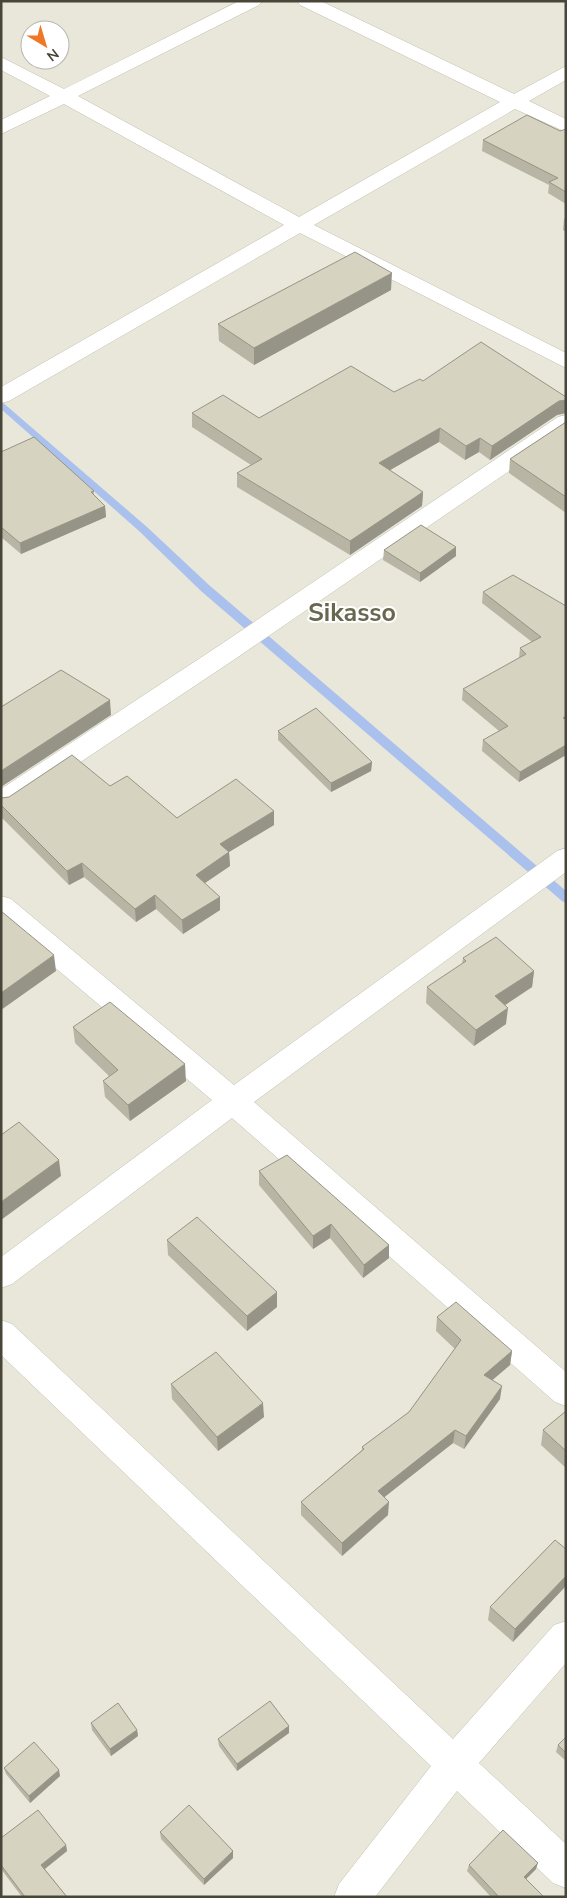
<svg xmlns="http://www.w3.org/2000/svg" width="567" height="1898" viewBox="0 0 567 1898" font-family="'Nunito Sans',sans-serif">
<rect width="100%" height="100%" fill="#f4f4ea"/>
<path fill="#e8e7d9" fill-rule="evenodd" d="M1,1H566V1897H1ZM30,30H60V60H30Z"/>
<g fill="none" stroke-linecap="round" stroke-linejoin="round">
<polygon fill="#aac1ee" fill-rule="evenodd" points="1,401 147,527 209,585 566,891 566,903 562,901 201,591 139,531 1,409"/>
<g stroke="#c0bead" stroke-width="1">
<g id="street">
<polygon points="239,1 262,1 259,5 78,96 299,217 500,102 300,5 297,1 321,1 514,94 566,66 566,80 529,101 566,119 566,132 515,109 314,225 566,353 566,368 300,233 9,401 1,403 1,387 284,225 64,104 1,134 1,120 50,96 1,70 1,57 64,89"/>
<polygon points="566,415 566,432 235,659 10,809 1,811 1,789 217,647 558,417"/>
<polygon points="566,848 566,872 254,1102 566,1372 566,1406 555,1402 232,1118 12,1284 1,1288 1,1257 212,1100 1,922 1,896 11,899 234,1085 557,851"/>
<polygon points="1,1320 12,1324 453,1739 554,1625 566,1621 566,1663 479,1763 566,1844 566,1888 553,1883 457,1791 375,1897 334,1897 339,1884 431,1766 1,1355"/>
</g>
</g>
<use href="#street" fill="#fff" fill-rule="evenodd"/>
</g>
<g fill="#b8b5a5">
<polygon points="566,129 566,204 548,193 549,185 482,151 483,140 560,131"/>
<polygon points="566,218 566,232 563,230 564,219"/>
<polygon points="391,290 254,365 219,341 218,324"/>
<polygon points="423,381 566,397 566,413 557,415 490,460 479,452 465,460 439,442 390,470 423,492 422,506 350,555 237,487 237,473 251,465 192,427 192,413 259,418 394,392"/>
<polygon points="566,422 566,513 509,473 510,459"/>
<polygon points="1,452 94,491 94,496 105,506 106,517 21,554 1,537"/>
<polygon points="384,550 456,556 420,582 383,560"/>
<polygon points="483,592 566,606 566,755 519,782 482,751 483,740 499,731 462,700 463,689 519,658 520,648 532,642 482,603"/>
<polygon points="278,731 372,762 371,771 331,792 278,740"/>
<polygon points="110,786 177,818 274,825 229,852 230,866 205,883 220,910 183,934 156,909 136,922 84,877 69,885 1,817 1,798"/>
<polygon points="463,958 534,971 532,987 505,1005 506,1024 474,1046 426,1003 427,987 462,964"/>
<polygon points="73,1027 186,1081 130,1121 105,1097 103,1081 109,1076 75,1043"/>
<polygon points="259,1171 389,1245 389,1258 363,1278 330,1238 313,1249 259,1185"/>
<polygon points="167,1240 277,1307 247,1331 168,1255"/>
<polygon points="437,1317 512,1351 510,1365 492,1380 500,1399 464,1449 453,1443 384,1497 388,1515 342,1556 301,1515 301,1502 362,1450 362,1447 409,1412 455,1349 436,1331"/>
<polygon points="171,1384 264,1417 218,1451 172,1399"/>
<polygon points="566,1411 566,1468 541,1445 543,1430"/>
<polygon points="555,1540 513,1642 488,1620 490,1607"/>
<polygon points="91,1723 137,1730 138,1736 111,1756 92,1730"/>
<polygon points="289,1726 289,1733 237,1771 219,1746 218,1739"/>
<polygon points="566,1737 566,1761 556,1752 558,1745"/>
<polygon points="4,1768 60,1776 30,1803 6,1774"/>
<polygon points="160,1832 233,1851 233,1858 204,1885 161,1839"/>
<polygon points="1,1838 66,1845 67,1851 45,1869 67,1897 22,1897 1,1869"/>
<polygon points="469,1865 536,1869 526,1879 544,1897 491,1897 467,1871"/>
</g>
<g fill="#969486">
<polygon points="392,273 391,290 254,365 254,348"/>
<polygon points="566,400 566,413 557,415 490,460 492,446 559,401"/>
<polygon points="440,428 439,442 378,477 379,463"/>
<polygon points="480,438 479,452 465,460 466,446"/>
<polygon points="423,492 422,506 350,555 350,541"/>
<polygon points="105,506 106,517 21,554 20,543"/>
<polygon points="456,547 456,556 420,582 420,573"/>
<polygon points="110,700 111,715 1,787 1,771"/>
<polygon points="566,745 566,755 519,782 520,772"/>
<polygon points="372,762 371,771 331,792 331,783"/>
<polygon points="274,811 274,825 229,852 230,866 196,889 196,875 220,844"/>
<polygon points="82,863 84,877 69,885 67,871"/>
<polygon points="155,895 156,909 136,922 135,909"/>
<polygon points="220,897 220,910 183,934 182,920"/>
<polygon points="54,955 56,971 1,1010 1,993"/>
<polygon points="534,971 532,987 493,1013 495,996"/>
<polygon points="508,1008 506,1024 474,1046 476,1030"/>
<polygon points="185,1064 186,1081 130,1121 128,1105"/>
<polygon points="59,1160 61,1176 1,1220 1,1202"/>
<polygon points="331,1224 330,1238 313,1249 313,1236"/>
<polygon points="389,1245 389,1258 363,1278 364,1265"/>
<polygon points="277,1292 277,1307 247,1331 247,1316"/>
<polygon points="512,1351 510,1365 482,1389 484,1375"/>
<polygon points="502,1386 500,1399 464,1449 466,1436"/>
<polygon points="263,1403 264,1417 218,1451 217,1437"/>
<polygon points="455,1430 453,1443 377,1503 378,1491"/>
<polygon points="389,1502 388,1515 342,1556 342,1543"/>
<polygon points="566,1576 566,1586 513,1642 515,1629"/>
<polygon points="289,1726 289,1733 237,1771 237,1764"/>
<polygon points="137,1730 138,1736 111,1756 110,1749"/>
<polygon points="59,1770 60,1776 30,1803 29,1796"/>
<polygon points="66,1845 67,1851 42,1871 41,1865"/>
<polygon points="233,1851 233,1858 204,1885 204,1879"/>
<polygon points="538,1863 536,1869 522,1883 524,1877"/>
</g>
<g fill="#d6d3c0" stroke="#969486">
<polygon points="527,115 560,131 566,129 566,192 549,182 558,178 483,140"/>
<polygon points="355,252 392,273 254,348 218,324"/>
<polygon points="481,342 566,397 566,400 559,401 492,446 480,438 466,446 440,428 379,463 423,492 350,541 237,473 262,459 192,413 223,395 259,418 351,366 394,392 420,379 423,381"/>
<polygon points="566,422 566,497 510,459"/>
<polygon points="34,437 94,491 91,492 105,506 20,543 1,527 1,452"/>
<polygon points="421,525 456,547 420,573 384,550"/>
<polygon points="513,575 566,606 566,716 563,718 566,719 566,745 520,772 483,740 508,726 463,689 526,654 520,648 541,637 483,592"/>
<polygon points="61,670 110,700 1,771 1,707"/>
<polygon points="316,708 372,762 331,783 278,731"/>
<polygon points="72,755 110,786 127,776 177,818 236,779 274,811 220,844 229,852 196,875 220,897 182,920 155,895 135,909 82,863 67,871 1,805 1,798 9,797"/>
<polygon points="1,911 54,955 1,993"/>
<polygon points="496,937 534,971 495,996 508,1008 476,1030 427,987 466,961 463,958"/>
<polygon points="110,1002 185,1064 128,1105 103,1081 118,1070 73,1027"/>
<polygon points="19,1122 59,1160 1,1202 1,1135"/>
<polygon points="287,1155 389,1245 364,1265 331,1224 313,1236 259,1171"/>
<polygon points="197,1217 277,1292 247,1316 167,1240"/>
<polygon points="456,1302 512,1351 484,1375 502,1386 466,1436 455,1430 378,1491 389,1502 342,1543 301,1502 364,1449 362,1447 409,1412 461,1340 437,1317"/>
<polygon points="216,1352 263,1403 217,1437 171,1384"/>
<polygon points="566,1411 566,1451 543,1430"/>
<polygon points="555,1540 566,1549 566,1576 515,1629 490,1607"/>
<polygon points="270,1701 289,1726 237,1764 218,1739"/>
<polygon points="118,1703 137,1730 110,1749 91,1723"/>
<polygon points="566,1737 566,1753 558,1745"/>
<polygon points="34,1742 59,1770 29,1796 4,1768"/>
<polygon points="189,1805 233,1851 204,1879 160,1832"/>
<polygon points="38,1810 66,1845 41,1865 67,1897 25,1897 1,1865 1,1838"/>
<polygon points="503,1830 538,1863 524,1877 544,1897 499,1897 469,1865"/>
</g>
<g text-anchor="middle" stroke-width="4" stroke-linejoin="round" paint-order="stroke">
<g font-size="25" font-weight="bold" fill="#6a6750" stroke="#fff">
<text x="352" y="621">Sikasso</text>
</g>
</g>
<rect width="567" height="1898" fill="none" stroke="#484638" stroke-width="5"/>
<g transform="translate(45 45) rotate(142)"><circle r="24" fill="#ffffff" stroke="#b6b5af"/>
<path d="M0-4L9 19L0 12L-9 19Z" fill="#f07725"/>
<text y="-8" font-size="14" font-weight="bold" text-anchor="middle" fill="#484638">N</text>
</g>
</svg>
